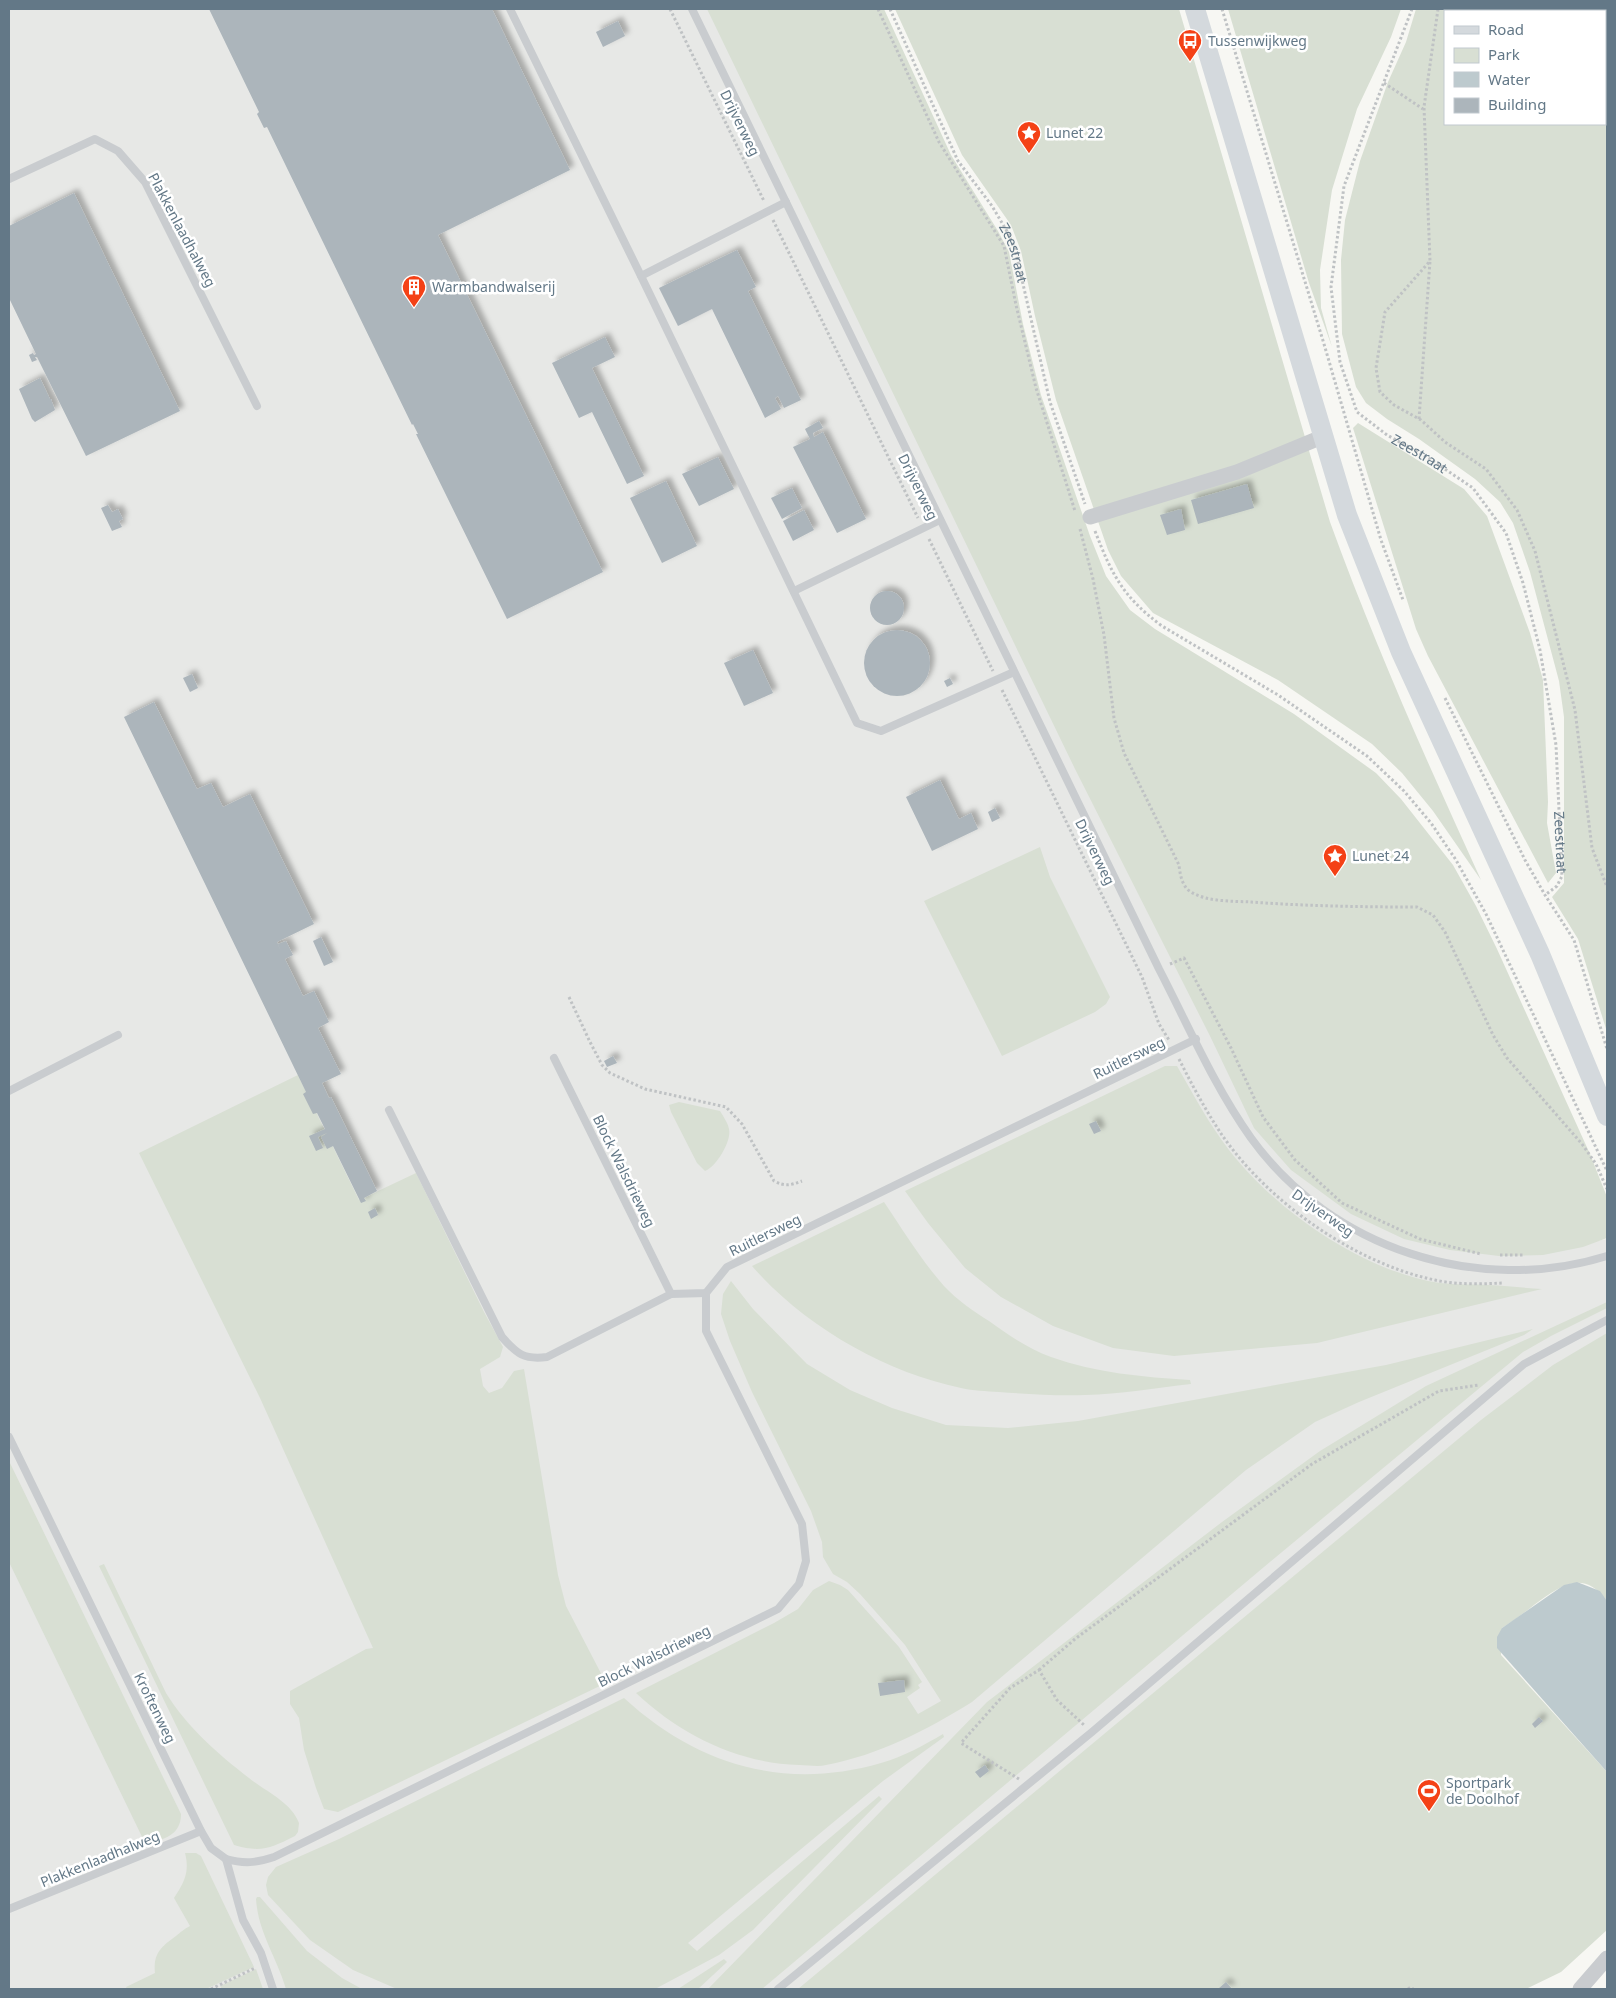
<svg xmlns="http://www.w3.org/2000/svg" width="1616" height="1998" viewBox="0 0 1616 1998" font-family="'Noto Sans',sans-serif">
<defs>
<filter id="shadow"><feDropShadow dx="4.5" dy="-4.5" stdDeviation="2.5" flood-color="#0004"/></filter>
</defs>
<rect width="100%" height="100%" fill="#f7f7f3"/>
<polygon fill="#e7e8e6" points="9,9 717,9 1552,1249 1607,1239 1607,1346 800,1989 9,1989"/>
<g fill="#d8dfd3">
<polygon points="707,9 884,9 951,155 998,231 1009,252 1023,324 1041,395 1090,536 1106,576 1130,610 1155,629 1294,714 1376,773 1401,799 1453,865 1476,906 1497,949 1590,1154 1607,1197 1607,1238 1583,1247 1543,1255 1499,1256 1450,1250 1404,1239 1351,1214 1291,1170 1254,1128 1210,1036 1075,769"/>
<path d="M895,9H1179L1330,522C1374,643 1427,762 1481,880L1433,811L1402,773L1372,744L1278,680L1153,613L1121,576L1108,550L1056,400L1035,316L1021,251L1011,225L962,155Z"/>
<polygon points="1228,9 1401,9 1391,37 1357,109 1332,190 1320,270 1321,308 1332,347 1309,283"/>
<polygon points="1416,9 1588,9 1590,11 1445,11 1445,124 1605,124 1605,42 1607,47 1607,1032 1578,939 1552,897 1564,883 1564,717 1559,681 1530,572 1513,523 1500,502 1475,479 1419,439 1387,419 1366,403 1356,387 1342,334 1341,260 1345,220 1360,161 1388,82 1406,42"/>
<polygon points="1358,423 1464,489 1487,516 1530,633 1543,680 1548,802 1547,823 1556,873 1548,883 1428,656 1416,629 1353,428"/>
<polygon points="1040,847 1050,877 1110,997 1106,1004 1095,1012 1002,1056 924,901"/>
<path d="M1165,1066H1177C1193,1094 1209,1124 1229,1150C1275,1210 1364,1272 1440,1283C1456,1285 1473,1284 1489,1285C1507,1286 1525,1288 1542,1289L1317,1343L1174,1356L1113,1348L1053,1326L1001,1297L965,1268L928,1223L905,1191Z"/>
<polygon points="298,1075 359,1200 416,1173 484,1312 503,1347 500,1357 480,1369 483,1386 489,1393 502,1388 514,1371 524,1369 558,1575 566,1606 606,1683 338,1812 324,1809 316,1788 304,1750 299,1718 290,1704 290,1691 366,1649 373,1648 260,1398 139,1153"/>
<path d="M679,1102L720,1111C723,1116 728,1123 729,1129C732,1141 716,1167 705,1171L697,1163L671,1112L669,1105Z"/>
<path d="M884,1202C903,1230 921,1260 944,1286C957,1300 973,1311 989,1321C1008,1335 1029,1349 1051,1357C1096,1373 1143,1377 1190,1380L1191,1384C1156,1388 1120,1394 1085,1395C1057,1396 1027,1394 999,1392C986,1391 973,1391 961,1388C884,1372 803,1325 752,1266Z"/>
<path d="M731,1281L753,1309L807,1364L850,1390L892,1408L946,1425L1008,1428L1078,1421L1386,1365L1533,1329L1524,1335L1359,1402L1315,1422L1246,1470L972,1702C927,1730 879,1755 826,1765C818,1767 808,1765 799,1765C737,1763 681,1735 636,1693L774,1623L798,1609L813,1590L829,1581L840,1585L848,1590L899,1647L922,1682L918,1685L920,1688L907,1697L918,1714L941,1701L905,1645L860,1594L847,1582L833,1574L823,1557L822,1542L811,1511L752,1392L730,1341L721,1314L723,1294Z"/>
<polygon points="1607,1302 1607,1308 1551,1336 1523,1352 1276,1557 762,1989 708,1989 987,1702 1222,1522 1320,1451 1426,1386"/>
<path d="M1607,1333V1601C1583,1568 1560,1586 1534,1605C1524,1613 1513,1621 1502,1628L1501,1655L1607,1772V1930L1561,1972L1526,1989H798L1481,1420L1553,1365Z"/>
<path d="M9,1461L181,1814C181,1836 163,1839 146,1845L9,1562Z"/>
<path d="M104,1564L166,1693C187,1727 218,1754 249,1778C266,1792 291,1802 299,1823L298,1832L295,1836C271,1848 261,1853 234,1845L99,1566Z"/>
<path d="M624,1698C697,1765 784,1791 881,1763C903,1757 924,1745 943,1734L944,1737L883,1781L688,1943L697,1951L879,1796L882,1799L753,1930L719,1955L655,1989H397L353,1970L310,1940L268,1895L266,1885L268,1877L276,1867L339,1839Z"/>
<path d="M185,1853H196L201,1856L254,1967L206,1989H127L126,1987L155,1973C153,1953 161,1947 176,1936C181,1932 184,1929 190,1926L174,1898C184,1883 190,1872 185,1853Z"/>
<path d="M257,1897H260L307,1951L342,1978L362,1989H286C277,1958 258,1932 256,1899Z"/>
<polygon points="724,1959 727,1962 698,1989 678,1989"/>
<polygon points="256,1969 263,1989 222,1989 220,1986"/>
</g>
<polygon fill="#bdcace" points="1577,1582 1600,1591 1607,1601 1607,1772 1497,1648 1497,1637 1502,1628 1564,1585"/>
<g fill="#acb5bb" filter="url(#shadow)">
<polygon points="209,9 492,9 570,170 438,235 603,572 507,619 416,434 418,434 413,424 412,425 267,127 264,128 257,114 259,112"/>
<polygon points="1591,9 1607,9 1607,24 1605,25 1605,11 1592,11"/>
<polygon points="618,21 625,36 603,47 596,32"/>
<polygon points="74,193 180,411 86,456 37,357 35,357 37,360 32,362 29,355 33,353 34,355 36,354 9,298 9,226"/>
<polygon points="737,250 756,287 748,291 801,400 784,408 778,396 775,398 781,409 765,418 712,309 678,326 659,288"/>
<polygon points="605,337 615,357 592,368 644,476 627,484 592,412 579,418 552,363"/>
<polygon points="40,378 50,399 51,399 55,410 35,422 32,419 19,389"/>
<polygon points="819,421 823,428 813,433 814,437 823,432 866,519 837,533 793,447 810,439 805,429"/>
<polygon points="718,457 734,489 699,506 682,474"/>
<polygon points="666,481 697,546 662,563 630,498"/>
<polygon points="1247,484 1254,508 1198,524 1191,500"/>
<polygon points="792,488 802,508 782,519 771,498"/>
<polygon points="108,505 112,512 118,509 123,519 119,521 122,527 112,531 101,508"/>
<polygon points="1181,509 1185,530 1167,535 1160,515"/>
<polygon points="804,510 814,530 793,541 783,521"/>
<circle cx="887" cy="608" r="17"/>
<circle cx="897" cy="663" r="33"/>
<polygon points="753,650 773,693 744,706 724,663"/>
<polygon points="192,674 198,688 190,692 183,678"/>
<polygon points="950,678 953,684 947,687 944,681"/>
<polygon points="154,702 197,789 211,783 223,807 250,794 314,924 277,942 281,952 278,944 286,941 293,955 285,959 303,996 314,991 329,1022 318,1028 341,1074 322,1083 329,1098 331,1097 377,1191 364,1198 366,1201 361,1203 333,1146 327,1149 321,1137 327,1133 318,1137 323,1148 316,1151 309,1136 325,1129 317,1113 313,1114 303,1094 306,1092 124,717"/>
<polygon points="940,780 959,819 971,813 978,829 932,851 906,797"/>
<polygon points="995,808 1000,818 992,822 988,812"/>
<polygon points="321,937 333,962 324,966 313,941"/>
<polygon points="613,1056 617,1063 607,1067 604,1061"/>
<polygon points="1096,1121 1101,1131 1094,1134 1089,1124"/>
<polygon points="375,1208 378,1215 371,1219 368,1212"/>
<polygon points="904,1680 905,1692 880,1696 878,1683"/>
<polygon points="1539,1717 1543,1721 1535,1728 1532,1724"/>
<polygon points="985,1765 989,1771 980,1778 975,1772"/>
<polygon points="1226,1982 1232,1989 1218,1989"/>
</g>
<g fill="none" stroke-linecap="round" stroke-linejoin="round">
<g stroke="#bfc2c4" stroke-width="3" stroke-dasharray="2.5 2.5" stroke-linecap="butt">
<polyline points="670,9 764,201"/>
<polyline points="878,9 939,142 1004,246 1016,305 1036,388 1075,511"/>
<path id="s1" d="M890,9L958,161L992,206L1008,233L1015,249L1050,402L1085,504"/>
<polyline points="1222,9 1324,344 1381,540 1403,600"/>
<path id="s2" d="M1412,9L1344,186L1331,287L1340,362L1357,412L1387,435L1430,459L1473,488L1506,533L1523,583L1540,650L1556,745L1562,876L1557,886L1545,895"/>
<polyline points="1438,9 1424,107 1430,261 1385,312 1376,368 1380,392 1394,405 1421,420 1445,442 1486,469 1517,510 1535,551 1575,710 1592,848 1607,887"/>
<polyline points="1384,83 1423,109"/>
<polyline points="773,220 918,518"/>
<polyline points="1419,419 1430,261"/>
<path d="M1080,529L1093,579L1104,635L1114,718L1124,753L1179,865C1180,874 1182,887 1191,892C1207,902 1233,901 1251,902C1306,906 1361,907 1417,907L1433,915L1445,932L1493,1035L1507,1058L1582,1144L1596,1164L1607,1189"/>
<path d="M1095,531C1112,575 1123,597 1162,626L1278,695L1367,756L1404,791L1431,823L1456,860L1486,914L1607,1171"/>
<polyline points="929,539 993,671"/>
<polyline points="1002,690 1142,977 1159,1024 1169,1040"/>
<polyline points="1445,698 1525,860 1545,895 1574,940 1607,1049"/>
<polyline points="1170,964 1184,958 1231,1048 1263,1117 1295,1160 1342,1203 1420,1239 1481,1254"/>
<path d="M569,997L590,1042L602,1065L610,1073L645,1089L726,1107L742,1124L774,1181C785,1187 791,1185 802,1181"/>
<path d="M1179,1059C1192,1085 1206,1111 1222,1135C1268,1202 1356,1264 1435,1280C1457,1285 1481,1284 1503,1283"/>
<polyline points="1500,1255 1523,1255"/>
<polyline points="1039,1670 1075,1639 1312,1464 1439,1391 1479,1385"/>
<polyline points="1019,1779 961,1743 1010,1688 1039,1670 1057,1700 1084,1725"/>
<polyline points="211,1989 255,1968"/>
<polyline points="1408,1989 1411,1987 1413,1989"/>
</g>
<g stroke="#c9cccf" stroke-width="8">
<polyline points="510,9 641,276 857,723 881,731 1014,672"/>
<path d="M692,9L1159,969C1188,1025 1214,1086 1251,1138C1331,1249 1478,1296 1607,1256"/>
<polyline points="9,179 95,139 118,151 145,182 257,406"/>
<polyline points="641,276 786,202"/>
<polyline points="794,591 940,520"/>
<polyline points="554,1058 671,1294"/>
<polyline points="9,1091 118,1035"/>
<path d="M389,1110L502,1337C517,1354 524,1360 547,1357L671,1294L706,1293L727,1267L1196,1039"/>
<polyline points="9,1437 201,1831 211,1848 226,1859 243,1920 261,1953 273,1989"/>
<path d="M226,1859C244,1864 256,1863 274,1857L778,1609L799,1584L806,1561L802,1524L706,1331V1293"/>
<polyline points="9,1909 201,1831"/>
<polyline points="778,1989 1092,1732 1524,1364 1607,1320"/>
</g>
<g stroke="#c9cccf" stroke-width="15">
<polyline points="1090,517 1237,472 1322,437"/>
<polyline points="1580,1989 1607,1958"/>
</g>
<polyline stroke="#d4d9dd" stroke-width="20" points="1195,9 1347,515 1401,652 1540,954 1607,1116"/>
</g>
<defs>
<g id="bus-pin" transform="scale(1.25)"><path d="M0 17L-7.5 6A9.5 9.5 0 1 1 7.5 6Z" fill="#f44116" stroke="#fff"/><path d="M-5-6H5V4H4V6H2V4H-2V6H-4V4H-5ZM-3.5-4V0h7V-4ZM-3.5 1.2v1.5H-2V1.2ZM2 1.2v1.5H3.5V1.2Z" fill="#fff"/></g>
<g id="sight-pin" transform="scale(1.25)"><path d="M0 17L-7.5 6A9.5 9.5 0 1 1 7.5 6Z" fill="#f44116" stroke="#fff"/><path d="M0-6L1.8-2.2L6-1.7L2.9 1.2L3.7 5.4L0 3.3L-3.7 5.4L-2.9 1.2L-6-1.7L-1.8-2.2Z" fill="#fff"/></g>
<g id="building-pin" transform="scale(1.25)"><path d="M0 17L-7.5 6A9.5 9.5 0 1 1 7.5 6Z" fill="#f44116" stroke="#fff"/><path d="M-4-6H4V6H1V3H-1V6H-4ZM-2.5-4.3h1.7v1.8h-1.7ZM.8-4.3h1.7v1.8H.8ZM-2.5-1h1.7V.8h-1.7ZM.8-1h1.7V.8H.8Z" fill="#fff"/></g>
<g id="stadium-pin" transform="scale(1.25)"><path d="M0 17L-7.5 6A9.5 9.5 0 1 1 7.5 6Z" fill="#f44116" stroke="#fff"/><path d="M0-5a6.5 5 0 1 0 0 10a6.5 5 0 1 0 0-10ZM-3.5-1.8h7v3.6h-7Z" fill="#fff"/></g>
</defs>
<g fill-rule="evenodd">
<use href="#bus-pin" x="1190" y="41"/>
<use href="#sight-pin" x="1029" y="133"/>
<use href="#building-pin" x="414" y="287"/>
<use href="#sight-pin" x="1335" y="856"/>
<use href="#stadium-pin" x="1429" y="1791"/>
</g>
<g text-anchor="middle" stroke-width="5" stroke-linejoin="round" paint-order="stroke">
<g font-size="14" fill="#637887" stroke="#fff" text-anchor="start">
<text x="1208" y="46">Tussenwijkweg</text>
<text x="1046" y="138">Lunet 22</text>
<text x="432" y="292">Warmbandwalserij</text>
<text x="1352" y="861">Lunet 24</text>
<text x="1446" y="1788">Sportpark<tspan x="1446" dy="16">de Doolhof</tspan></text>
</g>
<g font-size="14" fill="#637887" stroke="#fff">
<text transform="translate(740 123) rotate(64)" y="5">Drijverweg</text>
<text transform="translate(182 230) rotate(62)" y="5">Plakkenlaadhalweg</text>
<text dy="5" stroke="none"><textPath href="#s1" startOffset="275">Zeestraat</textPath></text>
<text dy="5" stroke="none"><textPath href="#s2" startOffset="495">Zeestraat</textPath></text>
<text transform="translate(918 487) rotate(64)" y="5">Drijverweg</text>
<text dy="5" stroke="none"><textPath href="#s2" startOffset="930">Zeestraat</textPath></text>
<text transform="translate(1095 852) rotate(64)" y="5">Drijverweg</text>
<text transform="translate(1129 1058) rotate(-26)" y="5">Ruitlersweg</text>
<text transform="translate(624 1171) rotate(64)" y="5">Block Walsdrieweg</text>
<text transform="translate(1323 1213) rotate(35)" y="5">Drijverweg</text>
<text transform="translate(765 1235) rotate(-26)" y="5">Ruitlersweg</text>
<text transform="translate(654 1656) rotate(-26)" y="5">Block Walsdrieweg</text>
<text transform="translate(155 1708) rotate(64)" y="5">Kroftenweg</text>
<text transform="translate(100 1859) rotate(-22)" y="5">Plakkenlaadhalweg</text>
</g>
</g>
<rect width="1616" height="1998" fill="none" stroke="#637887" stroke-width="20"/>
<rect x="1444" y="10" width="162" height="115" fill="#ffffff" stroke="#c1c9cf"/>
<rect x="1454" y="26" width="25" height="8" fill="#d4d9dd" stroke="#c1c9cf"/>
<text x="1488" y="35" font-size="15" fill="#637887">Road</text>
<rect x="1454" y="48" width="25" height="15" fill="#d8dfd3" stroke="#c1c9cf"/>
<text x="1488" y="60" font-size="15" fill="#637887">Park</text>
<rect x="1454" y="72" width="25" height="15" fill="#bdcace" stroke="#c1c9cf"/>
<text x="1488" y="85" font-size="15" fill="#637887">Water</text>
<rect x="1454" y="98" width="25" height="15" fill="#acb5bb" stroke="#c1c9cf"/>
<text x="1488" y="110" font-size="15" fill="#637887">Building</text>
</svg>
